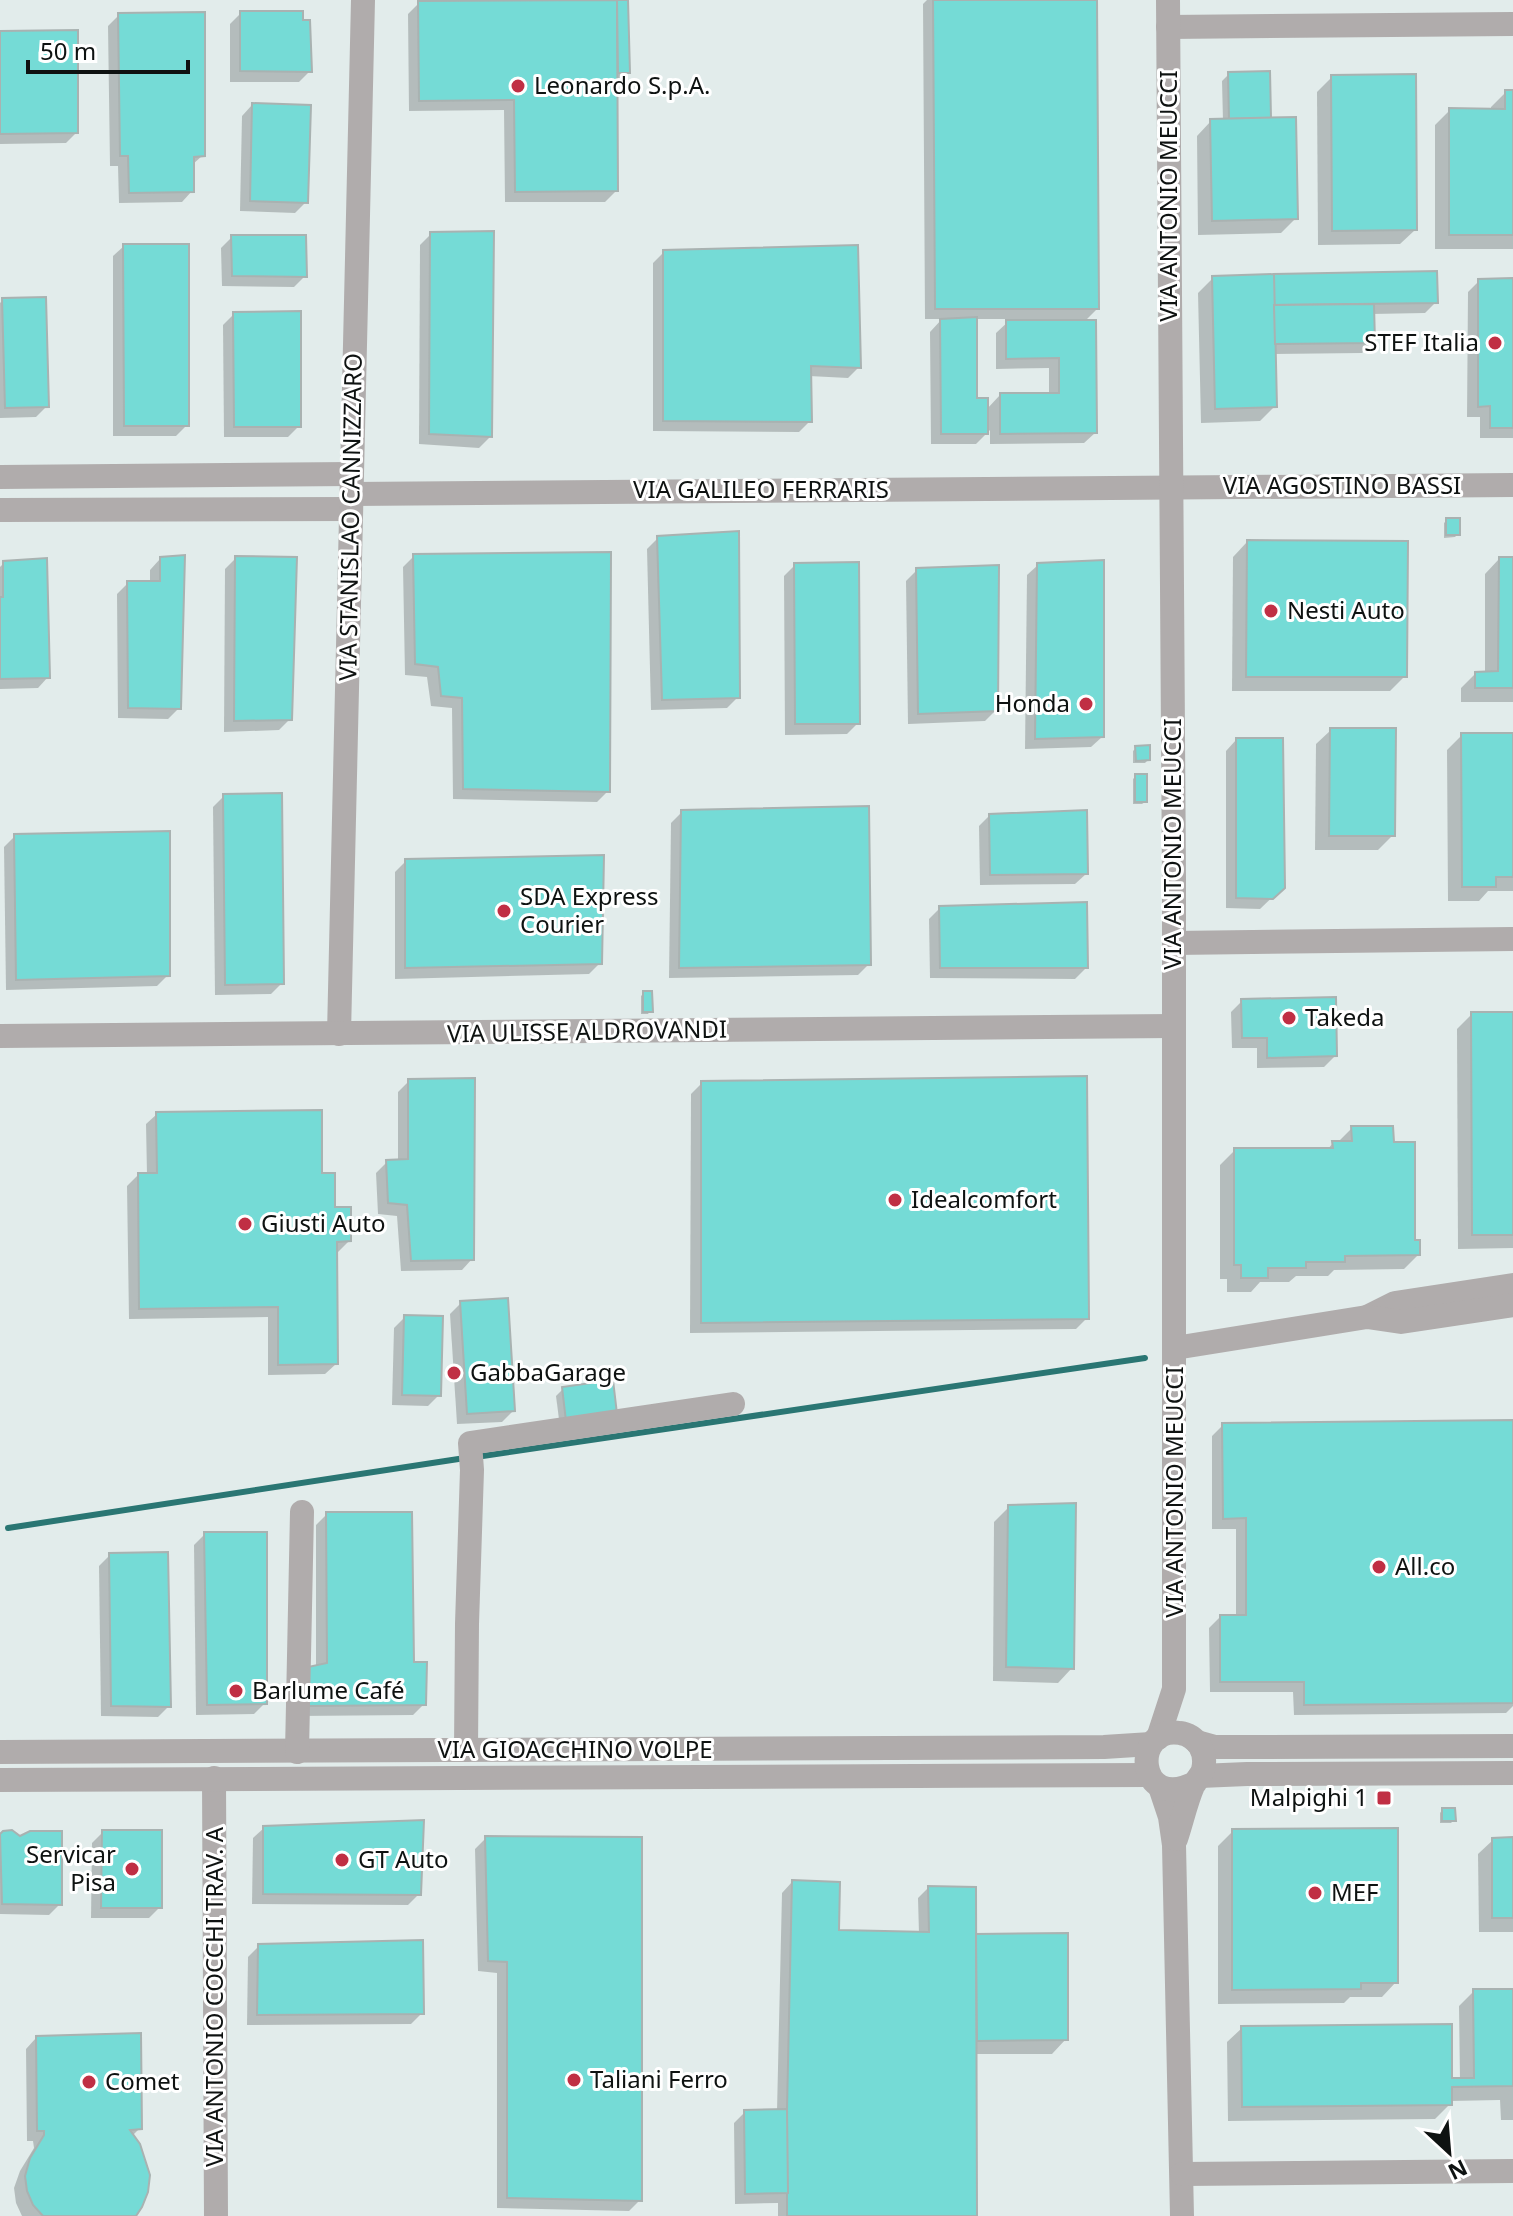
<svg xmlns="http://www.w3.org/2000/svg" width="1513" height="2216" viewBox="0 0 1513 2216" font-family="'Noto Sans',sans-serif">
<rect width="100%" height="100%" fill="#e2eceb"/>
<g fill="#0003" fill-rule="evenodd">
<path d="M927,0H1095L1097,309L1084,322L1095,433L1084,443L990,444V430L976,444H931L930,332L942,319H925L923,4ZM975,319H1011L996,333V369L1049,368V395H1000L986,410L975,400Z"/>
<polygon points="626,1 628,72 621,79 616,79 616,191 605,202 505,202 504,110 409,111 408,14 419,3"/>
<polygon points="241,13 310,71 299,82 230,82 230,24"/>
<polygon points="119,15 203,155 192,165 192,191 182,202 119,203 118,166 110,166 108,26"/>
<polygon points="0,33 76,133 66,143 0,144"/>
<polygon points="1229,74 1269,120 1296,218 1281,233 1198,235 1197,136 1211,121 1223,121 1222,81"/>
<polygon points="1332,77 1415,230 1400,244 1318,245 1317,92"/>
<polygon points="1506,92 1513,92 1513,249 1435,249 1435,125 1450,110 1491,110 1491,107"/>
<polygon points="252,105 306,202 295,213 240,211 242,116"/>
<polygon points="431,234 490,437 479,448 419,444 420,245"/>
<polygon points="232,237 305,276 294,287 222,286 221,248"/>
<polygon points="124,246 187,425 176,436 113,436 113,256"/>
<polygon points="664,252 859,367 848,378 809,376 810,421 799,432 653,431 653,263"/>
<polygon points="1213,278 1436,302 1425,313 1372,314 1373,342 1362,353 1274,354 1275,406 1260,421 1201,423 1198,293"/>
<polygon points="1479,281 1513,281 1513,438 1480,438 1480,417 1467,417 1468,292"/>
<polygon points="3,300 47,406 36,417 0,418 0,303"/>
<polygon points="234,314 299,426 288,437 224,437 223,325"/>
<polygon points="1447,520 1458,534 1455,537 1444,538 1444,523"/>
<polygon points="658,538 738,697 727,708 651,710 647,549"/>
<polygon points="1247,542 1405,676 1390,691 1232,691 1233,557"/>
<polygon points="414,556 608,791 597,802 453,799 452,708 431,706 427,677 405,675 403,567"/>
<polygon points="236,558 290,719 279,730 224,732 225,569"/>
<polygon points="160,559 179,708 168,719 118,718 117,594 128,583 150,583 150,570"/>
<polygon points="1499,559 1513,559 1513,702 1461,702 1461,688 1475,674 1485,673 1485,574"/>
<polygon points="4,563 48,677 38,688 0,689 0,567"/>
<polygon points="795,565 858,723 847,734 785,735 784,576"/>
<polygon points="1038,565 1102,737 1091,747 1025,749 1027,575"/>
<polygon points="917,570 996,710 985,721 908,724 906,581"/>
<polygon points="1331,730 1393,835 1378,850 1315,850 1316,744"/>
<polygon points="1462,735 1513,735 1513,891 1488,891 1479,901 1448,901 1447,750"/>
<polygon points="1236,740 1283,887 1260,909 1226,908 1226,751"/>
<polygon points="1136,748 1148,760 1145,763 1133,763 1133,751"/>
<polygon points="1136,776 1145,802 1142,804 1133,804 1133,779"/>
<polygon points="224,796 282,983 271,994 215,995 213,807"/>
<polygon points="682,812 869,964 858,975 669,978 671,823"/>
<polygon points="990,815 1086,874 1075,884 980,885 979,826"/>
<polygon points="15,836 168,975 157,986 6,990 4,847"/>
<polygon points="406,861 600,963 589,974 395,979 395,872"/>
<polygon points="940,908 1086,968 1075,979 930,978 929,919"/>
<polygon points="644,993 650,1011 648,1014 641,1014 641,996"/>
<polygon points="1242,1001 1335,1056 1324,1067 1257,1068 1257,1048 1232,1048 1231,1012"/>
<polygon points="1472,1014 1513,1014 1513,1248 1458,1249 1457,1029"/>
<polygon points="409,1081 472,1259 462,1270 401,1271 397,1216 378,1214 376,1173 387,1162 398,1161 398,1092"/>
<polygon points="702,1083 1087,1318 1076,1329 690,1333 691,1094"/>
<polygon points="157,1114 320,1175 333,1209 349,1241 338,1252 335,1252 336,1364 325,1374 268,1375 268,1317 129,1319 127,1186 138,1175 147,1175 146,1124"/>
<polygon points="1352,1128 1392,1144 1413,1242 1418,1255 1404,1269 1334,1270 1328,1276 1296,1276 1289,1282 1260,1282 1251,1292 1227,1292 1227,1279 1220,1279 1220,1165 1235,1150 1327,1150 1333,1143 1337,1143"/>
<polygon points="461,1303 513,1411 502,1422 457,1424 450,1314"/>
<polygon points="405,1317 439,1395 428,1406 392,1405 394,1328"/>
<polygon points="611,1383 560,1427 556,1396 563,1389"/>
<polygon points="1513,1422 1513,1706 1506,1713 1294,1715 1293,1692 1210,1692 1209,1628 1220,1617 1236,1617 1236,1529 1212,1529 1212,1436 1223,1425"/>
<polygon points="1009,1507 1072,1668 1058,1683 993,1681 994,1522"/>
<polygon points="327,1514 412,1664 424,1704 413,1715 297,1716 316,1667 316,1525"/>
<polygon points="205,1534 265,1703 254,1714 196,1715 194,1545"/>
<polygon points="110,1555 169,1706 158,1717 101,1716 99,1566"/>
<polygon points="1442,1810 1454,1820 1451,1823 1440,1823 1440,1813"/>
<polygon points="264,1828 419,1894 408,1905 252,1904 253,1838"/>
<polygon points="1233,1831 1396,1982 1382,1997 1350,1997 1344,2003 1218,2004 1218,1846"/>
<polygon points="103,1832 160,1907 149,1918 91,1918 92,1843"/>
<polygon points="4,1833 60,1904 49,1915 0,1914 0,1837"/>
<polygon points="486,1838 640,2200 629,2211 497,2208 497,1973 478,1971 475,1849"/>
<polygon points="1513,1839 1513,1932 1479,1932 1478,1854 1493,1840"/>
<polygon points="792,1882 837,1932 919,1934 918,1898 928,1888 1066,2039 1052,2054 974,2054 975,2216 778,2216 778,2203 735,2204 734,2123 745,2112 777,2111 782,1893"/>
<polygon points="259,1946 422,2013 411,2024 247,2025 248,1957"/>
<polygon points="1474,1991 1513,1991 1513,2120 1501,2120 1500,2100 1450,2101 1450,2104 1435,2119 1228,2121 1227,2042 1242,2028 1450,2080 1460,2080 1459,2006"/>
<polygon points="36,2038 140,2128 132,2136 133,2216 22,2216 16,2203 14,2188 20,2171 34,2148 33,2141 27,2141 26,2049"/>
</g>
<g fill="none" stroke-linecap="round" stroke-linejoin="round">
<g stroke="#2a7673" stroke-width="6">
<polyline points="476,1457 1145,1358"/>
<polyline points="8,1528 465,1458"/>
</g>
</g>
<g fill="#75dbd6" stroke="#a9b2b1" stroke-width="2">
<polygon points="617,0 618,191 515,192 514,100 419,101 418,1"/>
<polygon points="617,0 628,0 630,73 618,73"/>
<polygon points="933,0 1097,0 1099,309 935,309"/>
<polygon points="240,11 303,11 303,20 310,20 312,72 240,71"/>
<polygon points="205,12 205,156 194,157 194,192 129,193 128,156 120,156 118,13"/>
<polygon points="78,30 78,133 0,134 0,31"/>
<polygon points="1270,71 1271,118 1229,119 1228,72"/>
<polygon points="1416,74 1417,230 1332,231 1331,75"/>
<polygon points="1505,90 1513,90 1513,235 1449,235 1449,108 1505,109"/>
<polygon points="252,103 311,105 308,203 250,201"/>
<polygon points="1296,117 1298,219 1212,221 1210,119"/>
<polygon points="494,231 492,437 429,434 430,232"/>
<polygon points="231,235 306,235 307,277 232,276"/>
<polygon points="123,244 189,244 189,426 124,426"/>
<polygon points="858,245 861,368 811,366 812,422 663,421 663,250"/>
<polygon points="1437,271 1438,303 1274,305 1274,274"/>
<polygon points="1274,274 1277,407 1215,409 1212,276"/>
<polygon points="1513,278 1513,428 1490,428 1490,406 1478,407 1478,279"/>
<polygon points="46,297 49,407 5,408 2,298"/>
<polygon points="1374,304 1375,343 1275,344 1274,305"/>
<polygon points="301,311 301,427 234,427 233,312"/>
<polygon points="977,317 977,398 988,398 988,434 941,434 940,319"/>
<polygon points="1006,320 1096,320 1097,433 1000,434 1000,393 1059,393 1059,358 1006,359"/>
<rect x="1446" y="518" width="14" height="17"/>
<polygon points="739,531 740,698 662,700 657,536"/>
<polygon points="1247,540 1408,541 1407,677 1246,677"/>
<polygon points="611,552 610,792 463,789 462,698 441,696 438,667 415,664 413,554"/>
<polygon points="185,555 181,709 128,708 127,581 160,581 160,557"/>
<polygon points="235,556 297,557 292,720 234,721"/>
<polygon points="1499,557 1513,557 1513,688 1475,688 1475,672 1498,671"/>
<polygon points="47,558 50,678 0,679 0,597 3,597 3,561"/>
<polygon points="1104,560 1104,737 1035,739 1037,563"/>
<polygon points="859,562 860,724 795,724 794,563"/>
<polygon points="999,565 998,711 918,714 916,568"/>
<polygon points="1330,728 1396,728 1395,836 1329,836"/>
<polygon points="1461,733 1513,733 1513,877 1496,877 1496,887 1462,887"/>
<polygon points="1236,738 1283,738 1285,888 1273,899 1236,898"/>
<polygon points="1150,745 1150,760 1136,761 1135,746"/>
<rect x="1135" y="774" width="12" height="28"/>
<polygon points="282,793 284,984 225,985 223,794"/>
<polygon points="869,806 871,965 679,968 681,810"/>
<polygon points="1087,810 1088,874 990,875 989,814"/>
<polygon points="170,831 170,976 16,980 14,834"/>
<polygon points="604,855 602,964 405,968 405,859"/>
<polygon points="1087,902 1088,968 940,968 939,906"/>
<polygon points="643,991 652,991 653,1012 643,1012"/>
<polygon points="1336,997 1337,1056 1267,1058 1267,1038 1242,1038 1241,999"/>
<polygon points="1471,1012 1513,1012 1513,1235 1472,1235"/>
<polygon points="1087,1076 1089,1319 701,1323 701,1081"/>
<polygon points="475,1078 474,1260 411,1261 407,1205 388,1203 386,1160 408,1159 408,1079"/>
<polygon points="322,1110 322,1173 335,1173 335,1207 351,1207 351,1241 337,1242 338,1364 278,1365 278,1307 139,1309 138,1173 157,1173 156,1112"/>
<polygon points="1351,1126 1393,1126 1394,1142 1415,1142 1415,1240 1420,1240 1420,1255 1345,1256 1345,1262 1306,1262 1306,1268 1268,1268 1268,1278 1241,1278 1241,1265 1234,1265 1234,1148 1333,1148 1332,1141 1352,1141"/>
<polygon points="508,1298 515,1411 467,1414 460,1301"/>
<polygon points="404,1315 443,1316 441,1396 402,1395"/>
<polygon points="613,1380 617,1414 566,1421 562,1387"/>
<polygon points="1513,1420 1513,1703 1304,1705 1304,1682 1220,1682 1220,1615 1246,1615 1246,1518 1223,1519 1222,1423"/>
<polygon points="1076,1503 1074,1669 1006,1667 1008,1505"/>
<polygon points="326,1512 412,1512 414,1662 427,1662 426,1705 307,1706 308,1667 327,1663"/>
<polygon points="204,1532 267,1532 267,1704 207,1705"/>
<polygon points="168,1552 171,1707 111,1706 109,1553"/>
<polygon points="1442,1808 1455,1808 1456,1821 1442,1821"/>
<polygon points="424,1820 421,1895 263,1894 263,1826"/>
<polygon points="1398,1828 1398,1983 1361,1983 1361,1989 1232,1990 1232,1829"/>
<polygon points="12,1830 20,1836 30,1831 62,1831 62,1905 2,1904 0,1834 3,1831"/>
<polygon points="102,1830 162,1830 162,1908 101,1908"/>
<polygon points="485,1836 642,1837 642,2201 507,2198 507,1962 488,1961"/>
<polygon points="1513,1837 1513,1918 1492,1918 1492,1838"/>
<polygon points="792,1880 840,1882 839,1930 929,1932 928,1886 976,1887 977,2216 787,2216 787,2109"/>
<polygon points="1068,1933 1068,2040 977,2041 976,1934"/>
<polygon points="423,1940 424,2014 257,2015 258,1944"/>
<polygon points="1473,1989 1513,1989 1513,2086 1452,2087 1452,2105 1242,2107 1241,2026 1452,2024 1452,2078 1474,2078"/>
<polygon points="141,2033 142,2129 130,2130 140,2144 150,2175 148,2192 142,2207 136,2216 43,2216 33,2205 27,2191 25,2176 30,2158 44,2135 44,2131 37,2131 36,2036"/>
<polygon points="787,2109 788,2193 745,2194 744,2110"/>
</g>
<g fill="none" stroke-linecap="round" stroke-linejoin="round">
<g stroke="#b0acac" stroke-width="24">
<polyline points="1168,27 1513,24"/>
<polyline points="0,477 352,474"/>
<polyline points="352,494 1513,485"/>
<polyline points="0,510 351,509"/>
<polyline points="1174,943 1513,939"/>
<polyline points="339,1034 363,0"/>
<polyline points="0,1036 1173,1026"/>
<polyline points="1367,1317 1395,1303 1513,1285"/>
<polyline points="1175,1348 1367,1317 1401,1322 1513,1305"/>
<polyline points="1158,1738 1174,1689 1174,880 1168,0"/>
<polyline points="1197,1742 1215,1747 1248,1747 1513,1746"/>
<polyline points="466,1750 467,1624 472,1470 470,1443 733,1404"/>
<polyline points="0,1752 1104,1747 1151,1744"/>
<polyline points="297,1752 302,1512"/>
<polyline points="1200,1776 1247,1774 1513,1773"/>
<polyline points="214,1778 216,2216"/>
<polyline points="0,1780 1149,1775"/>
<polyline points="1160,1787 1170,1817 1174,1845 1182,2216"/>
<path d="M1176,1839C1182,1821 1186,1802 1193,1786C1196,1780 1201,1776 1203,1770C1205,1762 1204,1753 1200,1746C1195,1739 1188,1734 1180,1733C1131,1725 1136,1813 1195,1783"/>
<polyline points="1182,2174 1513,2171"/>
</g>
</g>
<g fill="#c02f44" stroke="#fff" stroke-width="3">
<circle cx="518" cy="86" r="8"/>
<circle cx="1495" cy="343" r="8"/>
<circle cx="1271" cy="611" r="8"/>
<circle cx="1086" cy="704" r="8"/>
<circle cx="504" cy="911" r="8"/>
<circle cx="1289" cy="1018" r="8"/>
<circle cx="895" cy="1200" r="8"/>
<circle cx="245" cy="1224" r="8"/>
<circle cx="454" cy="1373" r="8"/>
<circle cx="1379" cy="1567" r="8"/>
<circle cx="236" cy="1691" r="8"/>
<rect x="1376" y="1790" width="16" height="16" rx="4"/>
<circle cx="342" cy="1860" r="8"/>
<circle cx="132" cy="1869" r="8"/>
<circle cx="1315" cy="1893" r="8"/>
<circle cx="574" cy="2080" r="8"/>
<circle cx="89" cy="2082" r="8"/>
</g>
<g text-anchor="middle" stroke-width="6" stroke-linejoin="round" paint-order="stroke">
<g font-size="24" fill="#0e1211" stroke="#fff" text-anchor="start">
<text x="534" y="94">Leonardo S.p.A.</text>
<text x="1479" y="351" text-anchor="end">STEF Italia</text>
<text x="1287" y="619">Nesti Auto</text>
<text x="1070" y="712" text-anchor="end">Honda</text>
<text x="520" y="905">SDA Express<tspan x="520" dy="28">Courier</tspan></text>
<text x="1305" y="1026">Takeda</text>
<text x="911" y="1208">Idealcomfort</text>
<text x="261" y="1232">Giusti Auto</text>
<text x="470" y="1381">GabbaGarage</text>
<text x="1395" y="1575">All.co</text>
<text x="252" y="1699">Barlume Café</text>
<text x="1368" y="1806" text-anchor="end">Malpighi 1</text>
<text x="116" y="1863" text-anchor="end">Servicar<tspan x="116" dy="28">Pisa</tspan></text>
<text x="358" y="1868">GT Auto</text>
<text x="1331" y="1901">MEF</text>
<text x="590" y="2088">Taliani Ferro</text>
<text x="105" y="2090">Comet</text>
</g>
<g font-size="24" fill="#0e1211" stroke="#fff">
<text transform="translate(1169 196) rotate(-90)" y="8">VIA ANTONIO MEUCCI</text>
<text x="1342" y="494">VIA AGOSTINO BASSI</text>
<text x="761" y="498">VIA GALILEO FERRARIS</text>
<text transform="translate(351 517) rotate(-89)" y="8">VIA STANISLAO CANNIZZARO</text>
<text transform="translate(1173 844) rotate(-90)" y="8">VIA ANTONIO MEUCCI</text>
<text transform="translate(587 1032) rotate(-1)" y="8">VIA ULISSE ALDROVANDI</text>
<text transform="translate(1175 1492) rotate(-90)" y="8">VIA ANTONIO MEUCCI</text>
<text x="575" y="1758">VIA GIOACCHINO VOLPE</text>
<text transform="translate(215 1997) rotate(-90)" y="8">VIA ANTONIO COCCHI TRAV. A</text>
</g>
</g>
<g transform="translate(1449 2152) rotate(154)" stroke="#ffffff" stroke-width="6" paint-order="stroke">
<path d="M0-6L14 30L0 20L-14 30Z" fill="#0e1211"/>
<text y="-12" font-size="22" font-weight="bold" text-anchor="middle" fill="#0e1211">N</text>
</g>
<path d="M28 60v12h160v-12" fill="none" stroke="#0e1211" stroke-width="4"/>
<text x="40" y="60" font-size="24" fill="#0e1211" stroke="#ffffff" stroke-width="6" paint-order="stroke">50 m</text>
</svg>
